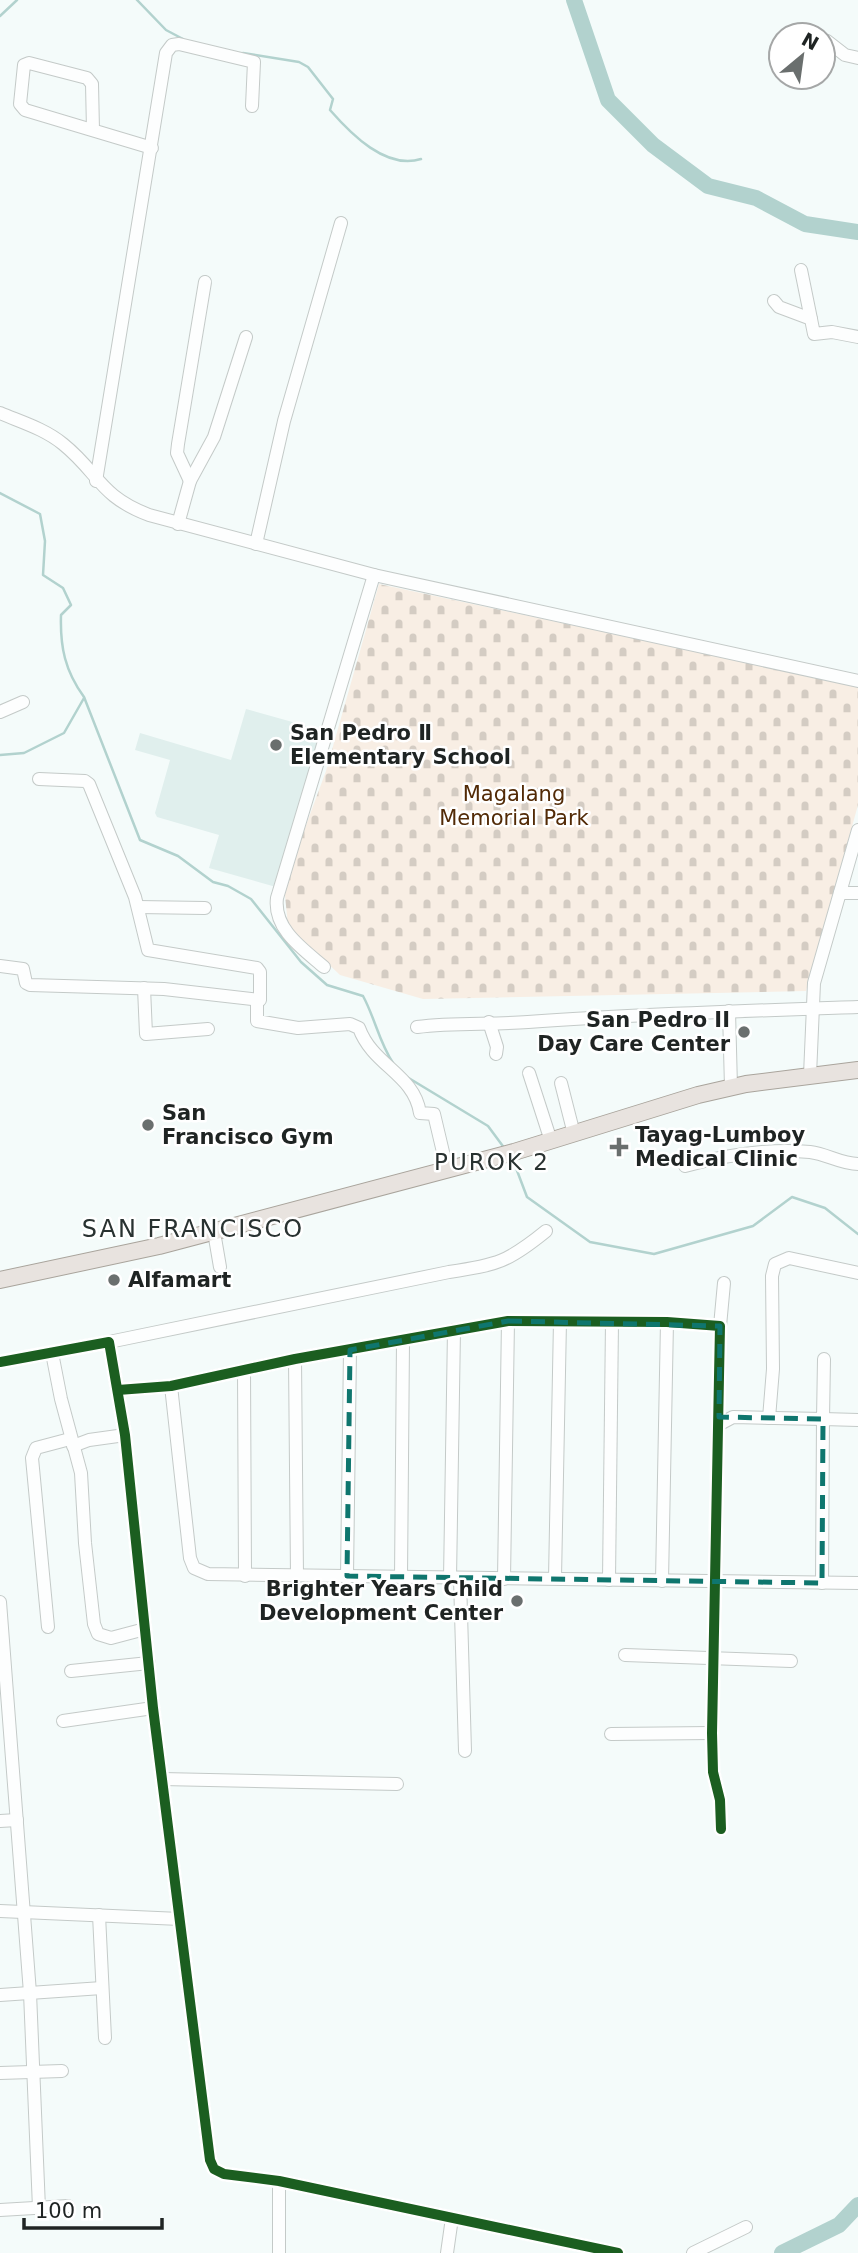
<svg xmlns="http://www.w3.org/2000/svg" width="858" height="2253" viewBox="0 0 858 2253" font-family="'DejaVu Sans',sans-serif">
<defs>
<pattern id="cemetery-stones" width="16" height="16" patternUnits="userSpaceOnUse" patternTransform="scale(1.75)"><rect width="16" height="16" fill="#f8eee4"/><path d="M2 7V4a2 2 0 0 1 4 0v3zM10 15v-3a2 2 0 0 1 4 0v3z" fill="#d4ccc3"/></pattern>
</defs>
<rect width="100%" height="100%" fill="#f4fbfa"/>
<polygon fill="#e0efed" points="246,709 321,730 276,887 209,868 219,835 157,817 155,813 170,760 135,750 140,733 231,760"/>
<polygon fill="url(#cemetery-stones)" points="379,584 858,686 858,805 806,991 423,999 340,975 288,926 284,885 326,771"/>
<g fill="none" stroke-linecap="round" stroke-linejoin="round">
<g stroke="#b2d2ce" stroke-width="2.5">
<polyline points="137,0 166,30 183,39"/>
<polyline points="0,16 17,0"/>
<path d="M243,53L299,62L308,67L333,99L330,110C351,134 386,170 421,159"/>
<path d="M0,493L40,514L45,541L43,575L63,588L71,605L61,615C60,647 65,671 84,697L140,840L178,856L213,882L228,886L251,899L301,962L327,985L363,996C375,1018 379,1042 393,1063"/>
<polyline points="0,755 24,753 64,733 84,698"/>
<polyline points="407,1077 488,1126 505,1149"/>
<polyline points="513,1160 527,1197 590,1242 654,1254 753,1226 792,1197 825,1208 858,1234"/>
</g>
<g stroke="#b2d2ce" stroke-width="16">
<polyline points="574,0 608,100 653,145 708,186 756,198 805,224 858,232"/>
<polyline points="782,2253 839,2225 858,2205"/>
</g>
<g stroke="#c4cac8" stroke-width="14">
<g id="minor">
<polyline points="827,41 845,55 858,58"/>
<polyline points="93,130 92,84 87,78 29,63 24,65 20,104 25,110 152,148"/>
<polyline points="801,270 811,319"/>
<polyline points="774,301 779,307 811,319 814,334 832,332 858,337"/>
<path d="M0,413C21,422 45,429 63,444C99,473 99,496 149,515L374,575L858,681"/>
<polyline points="96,481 166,53 172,45 179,44 254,62 252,106"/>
<polyline points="190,481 177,453 178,444 205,282"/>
<polyline points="178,524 190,481 214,437 246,337"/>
<polyline points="256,544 284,421 341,223"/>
<polyline points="0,712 23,702"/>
<polyline points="840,893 858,893"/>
<polyline points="138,907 205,908"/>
<polyline points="0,966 23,969 26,983 30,985 164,989 260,1000 260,972 257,968 148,950 135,897 89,784 85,781 39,779"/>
<path d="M324,967C303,949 273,929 277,898L374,575"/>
<polyline points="144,988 146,1034 208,1029"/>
<path d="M257,1001V1021L298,1028L350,1024L359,1028C373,1066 414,1074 420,1113L434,1114L447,1169"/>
<polyline points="729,1011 731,1087"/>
<polyline points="489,1022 497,1047 496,1054"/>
<path d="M417,1027C454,1022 491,1025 528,1022C638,1014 748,1011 858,1007"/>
<polyline points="529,1073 551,1141"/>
<polyline points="810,1075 814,983 858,830"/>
<polyline points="561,1083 574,1134"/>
<path d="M685,1166C726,1155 768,1148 810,1152C827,1154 841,1164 858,1164"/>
<polyline points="214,1232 220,1267"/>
<polyline points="720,1326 724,1283"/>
<path d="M109,1342L449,1272C497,1265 508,1262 546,1231"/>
<polyline points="52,1353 61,1399 81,1473 85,1543 94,1624 98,1634 111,1638 145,1629"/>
<polyline points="295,1359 297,1576"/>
<polyline points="0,1362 109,1342 125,1435 153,1708 210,2160 214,2169 224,2174 279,2181 618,2253"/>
<polyline points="244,1370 245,1576"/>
<polyline points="171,1386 190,1558 194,1568 208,1574 858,1583"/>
<polyline points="118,1390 171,1386 295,1359 508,1321 667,1322 720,1326 712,1733 713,1772 720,1800 721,1829"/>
<polyline points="769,1418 773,1369 772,1276 775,1264 789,1258 858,1273"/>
<polyline points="718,1425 733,1417 823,1419 824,1359"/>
<polyline points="73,1446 89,1440 125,1435"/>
<polyline points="347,1576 350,1350"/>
<polyline points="401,1578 403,1341"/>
<polyline points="555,1578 560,1321"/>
<polyline points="450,1579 454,1330"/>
<polyline points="460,1579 465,1751"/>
<polyline points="504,1579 508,1321"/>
<polyline points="609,1580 612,1322"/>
<polyline points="662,1581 667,1322"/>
<polyline points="822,1583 823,1419 858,1420"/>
<polyline points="0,1602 30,1993 39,2208"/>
<polyline points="48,1627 32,1458 36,1448 70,1439"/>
<polyline points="625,1655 791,1661"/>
<polyline points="71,1671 149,1663"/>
<polyline points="63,1721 153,1708"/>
<polyline points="611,1734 712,1733"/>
<polyline points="162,1779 397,1784"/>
<polyline points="0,1821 17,1820"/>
<polyline points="0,1911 180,1919"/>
<polyline points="99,1915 105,2038"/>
<polyline points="0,1995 102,1988"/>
<polyline points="0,2073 62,2071"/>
<polyline points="279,2181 279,2253"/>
<polyline points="0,2210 68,2206"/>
<polyline points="447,2253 452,2218"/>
<polyline points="693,2253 746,2227"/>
</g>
</g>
<g stroke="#a9a49c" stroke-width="18">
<polyline id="major" points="0,1280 159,1246 514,1152 698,1095 746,1084 858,1070"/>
</g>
<use href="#minor" stroke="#fdfefe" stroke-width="12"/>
<use href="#major" stroke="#e8e3df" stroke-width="16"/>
<g stroke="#fff" stroke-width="15">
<g id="cycleway">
<polyline points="0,1362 109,1342 125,1435 153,1708 210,2160 214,2169 224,2174 279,2181 618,2253"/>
<polyline points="118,1390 171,1386 295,1359 508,1321 667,1322 720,1326 712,1733 713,1772 720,1800 721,1829"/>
</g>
</g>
<use href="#cycleway" stroke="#1b5e20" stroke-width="10"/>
</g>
<path fill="none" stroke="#0f766e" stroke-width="5" stroke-dasharray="14 9" stroke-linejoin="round" d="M508,1321L720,1326L719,1417L823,1419L822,1583L347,1576L350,1350Z"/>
<g fill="#6a6f6e" stroke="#fff" stroke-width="2.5">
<circle cx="276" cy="745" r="7"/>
<circle cx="744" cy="1032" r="7"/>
<circle cx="148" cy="1125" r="7"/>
<path d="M615.5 1136.5h7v7h7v7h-7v7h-7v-7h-7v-7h7z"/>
<circle cx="114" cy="1280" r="7"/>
<circle cx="517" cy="1601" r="7"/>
</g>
<g text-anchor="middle" stroke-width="5" stroke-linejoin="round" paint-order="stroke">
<g font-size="21" font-weight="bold" fill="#1f2423" stroke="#fff" text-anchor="start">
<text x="290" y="740">San Pedro Ⅱ<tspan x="290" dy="24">Elementary School</tspan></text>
<text x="730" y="1027" text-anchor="end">San Pedro II<tspan x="730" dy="24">Day Care Center</tspan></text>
<text x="162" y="1120">San<tspan x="162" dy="24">Francisco Gym</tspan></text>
<text x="635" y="1142">Tayag-Lumboy<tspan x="635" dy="24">Medical Clinic</tspan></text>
<text x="128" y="1287">Alfamart</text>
<text x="503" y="1596" text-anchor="end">Brighter Years Child<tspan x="503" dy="24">Development Center</tspan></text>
</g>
<g font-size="21" fill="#522a06" stroke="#fff">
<text x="514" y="801">Magalang<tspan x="514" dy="24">Memorial Park</tspan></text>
</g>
<g font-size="23" letter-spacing="2" fill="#293231" stroke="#fff">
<text x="492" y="1170">PUROK 2</text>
</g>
<g font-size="24" letter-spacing="2" fill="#293231" stroke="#fff">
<text x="193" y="1237">SAN FRANCISCO</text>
</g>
</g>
<g transform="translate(802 56) rotate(29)"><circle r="33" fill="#ffffff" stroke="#a5a7a7" stroke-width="2"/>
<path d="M0-5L12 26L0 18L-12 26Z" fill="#6a6f6e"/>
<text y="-10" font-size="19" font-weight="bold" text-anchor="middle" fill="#1f2423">N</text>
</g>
<path d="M24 2218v10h138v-10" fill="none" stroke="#1f2423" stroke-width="3.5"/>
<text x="35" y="2218" font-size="21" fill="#1f2423" stroke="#ffffff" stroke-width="5" paint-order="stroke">100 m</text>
</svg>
